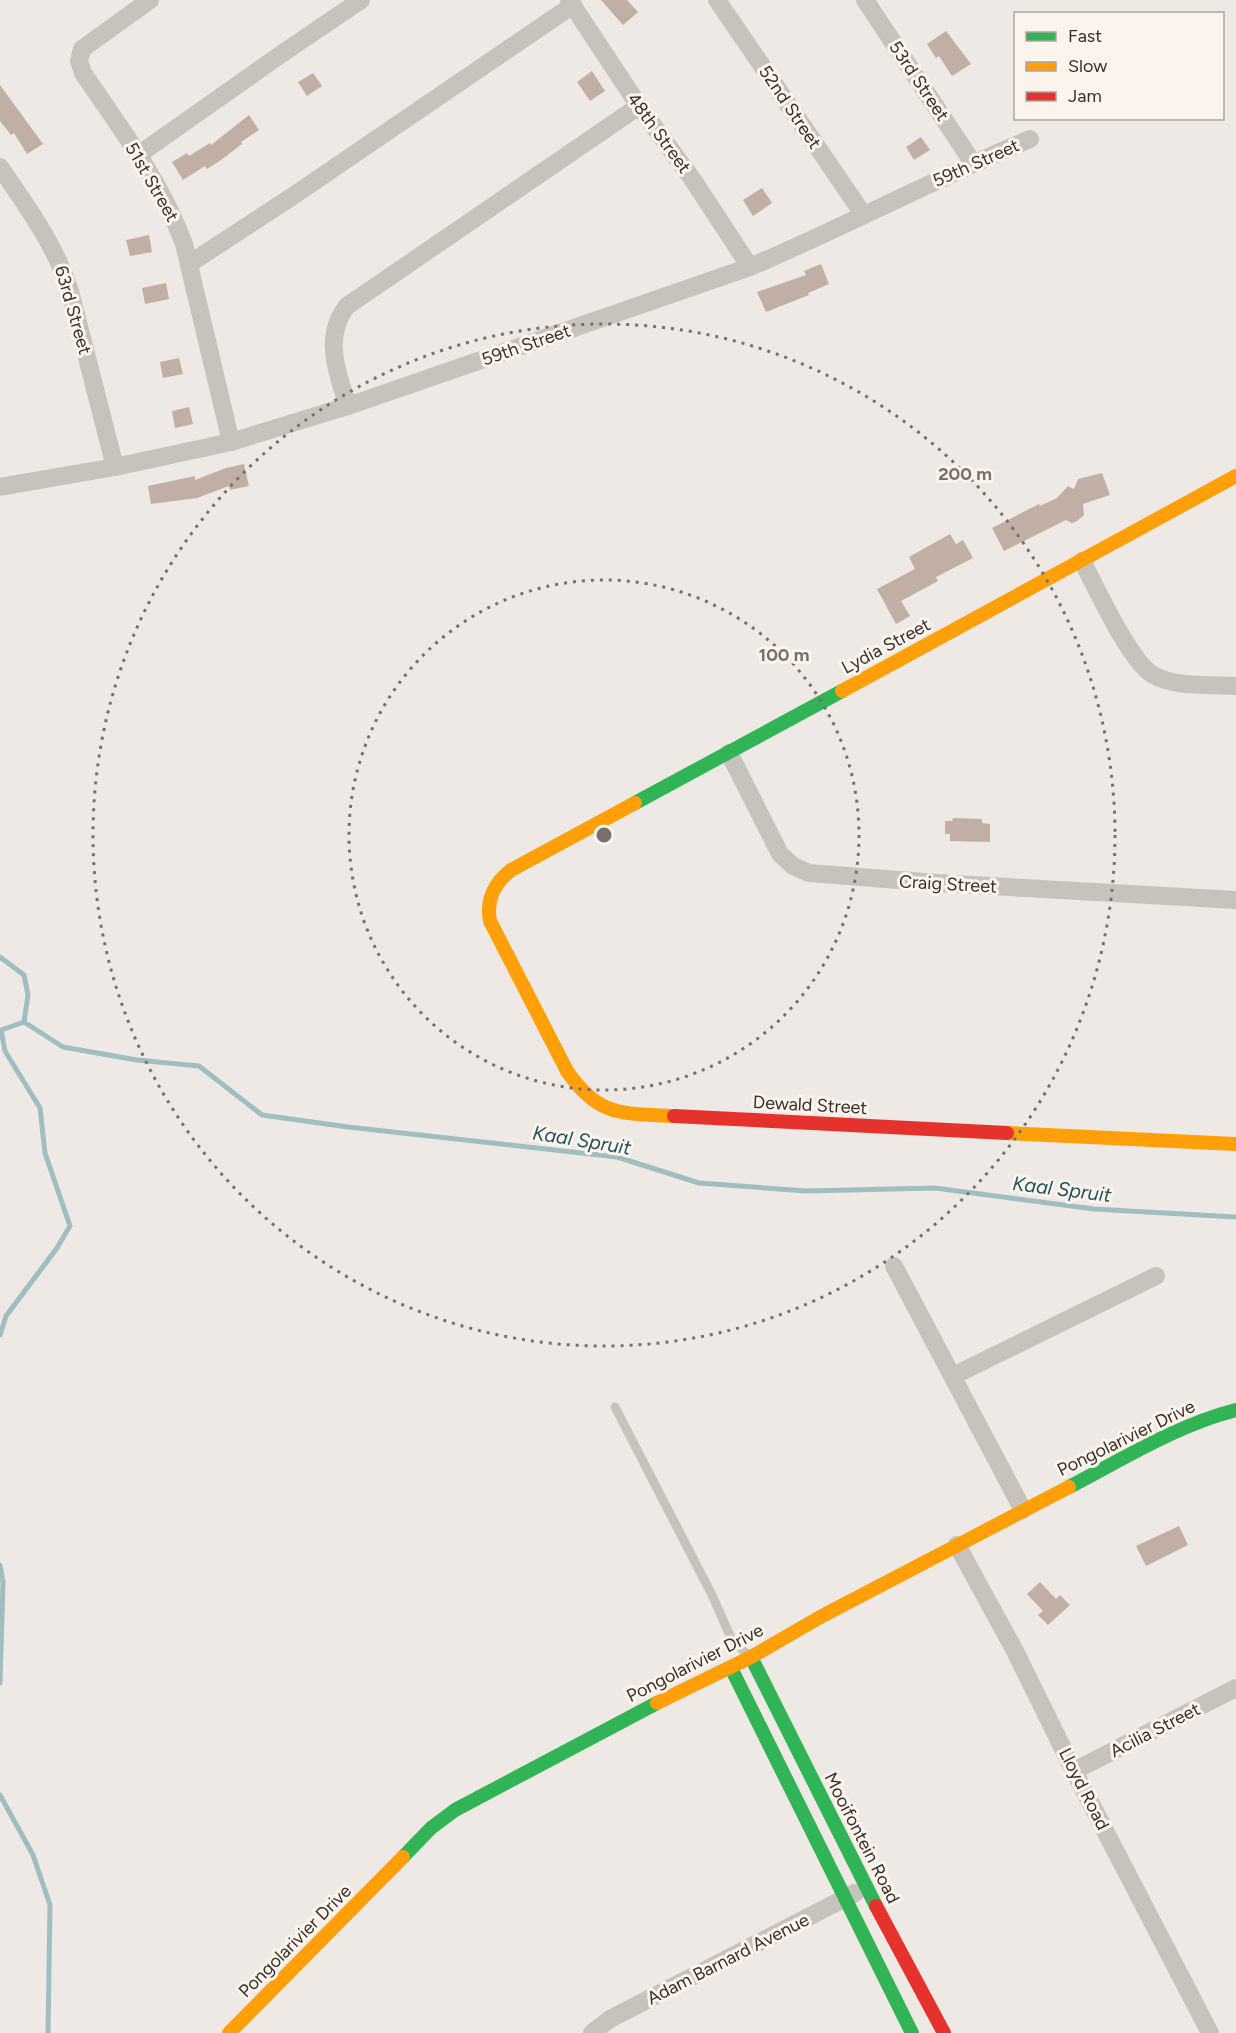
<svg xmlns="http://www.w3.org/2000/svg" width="1236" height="2033" viewBox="0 0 1236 2033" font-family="Figtree,sans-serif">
<rect width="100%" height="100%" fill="#eee9e4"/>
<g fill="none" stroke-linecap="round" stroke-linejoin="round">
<g stroke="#a0bec0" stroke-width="5">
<polyline points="0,957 24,975 28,995 24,1022"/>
<polyline points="24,1022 63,1047 137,1060 199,1066 262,1115 348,1127 617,1157 699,1183 806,1191 935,1188 1094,1209 1236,1217"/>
<polyline points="0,1335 6,1316 57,1248 70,1226 45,1153 40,1108 5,1051 1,1030 24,1022"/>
<polyline points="0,1565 3,1582"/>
<polyline points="0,1683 3,1581"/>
<polyline points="0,1795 33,1855 50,1905 48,2033"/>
</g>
</g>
<g fill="#c1afa6">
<polygon points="601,0 627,0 638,12 623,25"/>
<polygon points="946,31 971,64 952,76 939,56 936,58 927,44"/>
<polygon points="592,71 605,91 590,101 577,82"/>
<polygon points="313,73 322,86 307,96 298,82"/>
<polygon points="0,85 43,144 27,154 14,133 11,135 0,121"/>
<polygon points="249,115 259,130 241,142 242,144 221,160 207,169 205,166 183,180 172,162 187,153 189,156 210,143 211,145"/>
<polygon points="921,137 930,150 914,160 906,147"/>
<polygon points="762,188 772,203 753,216 743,200"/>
<polygon points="149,235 152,252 130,256 126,240"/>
<polygon points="821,264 829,284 808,293 809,295 766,312 757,292 806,275 804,271"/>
<polygon points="166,283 169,299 145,304 142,288"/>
<polygon points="179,358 183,374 163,378 160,362"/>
<polygon points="189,407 193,424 175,428 172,411"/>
<polygon points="244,464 249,486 230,490 229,486 197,498 151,504 148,486 195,476 195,480 226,468"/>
<polygon points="1102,473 1110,495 1083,504 1084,515 1077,521 1072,523 1066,520 1004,551 992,528 1039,504 1040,506 1057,498 1068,486 1074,489 1078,479"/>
<polygon points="950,534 956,544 963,540 973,558 936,577 938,581 901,601 910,616 896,624 877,589 915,569 909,557"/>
<polygon points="953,818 982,819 982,823 990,824 990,842 950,841 950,834 945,834 945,821 952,821"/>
<polygon points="1179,1526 1188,1545 1146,1566 1136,1546"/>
<polygon points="1040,1582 1056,1599 1060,1595 1070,1605 1048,1625 1038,1615 1043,1611 1027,1594"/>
</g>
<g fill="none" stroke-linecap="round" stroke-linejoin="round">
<polyline stroke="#c8c2bc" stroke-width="9" points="615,1407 712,1595 732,1640 748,1655"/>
<g stroke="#c8c2bc" stroke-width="18">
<path d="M150,0L82,49L79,61L83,73C120,128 161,181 184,244L231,442"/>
<polyline points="569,0 639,106 693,180 750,267"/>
<polyline points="717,0 863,214"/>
<polyline points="865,0 973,163"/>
<polyline points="138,155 280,55 361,0"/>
<path d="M0,167C27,207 55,244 70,291L115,467"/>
<polyline points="189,264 293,196 573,5"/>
<path d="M348,406C337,373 323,336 347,306L639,106"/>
<path d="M0,487L115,467L231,442L348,406L750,267C844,227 935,179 1030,139"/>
<path d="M1082,561C1096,587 1130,662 1153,675C1177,688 1210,684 1236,686"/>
<polyline points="729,753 780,854 793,866 809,873 937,883 1236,900"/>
<polyline points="894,1266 1023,1510"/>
<polyline points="953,1376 1156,1276"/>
<polyline points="957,1545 1015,1651 1074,1771 1210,2033"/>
<polyline points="1074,1771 1236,1688"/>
<polyline points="592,2033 610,2019 855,1893"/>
</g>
<g stroke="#30b455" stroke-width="14">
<polyline points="635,803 842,691"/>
<path d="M1069,1487C1123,1459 1177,1425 1236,1410"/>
<polyline points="751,1657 876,1906"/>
<polyline points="731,1668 912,2033"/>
<polyline points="403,1857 431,1828 455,1810 657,1703"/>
</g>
<g stroke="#ff9f0a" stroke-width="14">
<polyline points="842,691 1236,476"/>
<path d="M635,803L511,870C494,884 486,899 490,921L567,1071C599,1118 623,1113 674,1116"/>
<polyline points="1007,1133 1236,1144"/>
<polyline points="657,1703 751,1657 822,1616 1069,1487"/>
<polyline points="229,2033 403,1857"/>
</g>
<g stroke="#e5322d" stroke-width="14">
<polyline points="674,1116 1007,1133"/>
<polyline points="876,1906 944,2033"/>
</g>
</g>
<g fill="none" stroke="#78706b" stroke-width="3" stroke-dasharray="3 6">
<circle cx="604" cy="835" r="255"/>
<circle cx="604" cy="835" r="511"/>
</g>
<g text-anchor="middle" stroke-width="6" stroke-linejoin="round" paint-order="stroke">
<g font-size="18" fill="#392f2a" stroke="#faf4ec">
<text transform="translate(919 81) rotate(56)" y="6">53rd Street</text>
<text transform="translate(790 107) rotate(56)" y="6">52nd Street</text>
<text transform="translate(659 133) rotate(54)" y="6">48th Street</text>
<text transform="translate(976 163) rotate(-24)" y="6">59th Street</text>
<text transform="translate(152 182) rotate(60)" y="6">51st Street</text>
<text transform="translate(73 310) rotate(74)" y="6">63rd Street</text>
<text transform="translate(526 345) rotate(-19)" y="6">59th Street</text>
<text transform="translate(886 646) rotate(-28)" y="6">Lydia Street</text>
<text transform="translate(948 884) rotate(3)" y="6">Craig Street</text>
<text transform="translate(810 1105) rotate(3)" y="6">Dewald Street</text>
<text transform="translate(1126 1438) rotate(-26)" y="6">Pongolarivier Drive</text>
<text transform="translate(695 1663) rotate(-27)" y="6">Pongolarivier Drive</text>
<text transform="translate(1155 1730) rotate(-27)" y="6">Acilia Street</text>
<text transform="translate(1084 1789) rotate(63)" y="6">Lloyd Road</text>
<text transform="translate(862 1838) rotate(63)" y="6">Mooifontein Road</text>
<text transform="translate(295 1941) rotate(-45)" y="6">Pongolarivier Drive</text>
<text transform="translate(728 1959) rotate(-27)" y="6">Adam Barnard Avenue</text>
</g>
<g font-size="20" font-style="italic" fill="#20545a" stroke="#faf4ec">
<text transform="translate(582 1140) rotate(9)" y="7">Kaal Spruit</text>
<text transform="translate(1062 1189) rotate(7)" y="7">Kaal Spruit</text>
</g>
</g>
<circle cx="604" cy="835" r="9" fill="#78706b" stroke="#faf4ec" stroke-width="3"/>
<g font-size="18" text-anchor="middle" font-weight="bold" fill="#78706b" stroke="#faf4ec" stroke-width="6" stroke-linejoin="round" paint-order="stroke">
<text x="965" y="480">200 m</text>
<text x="784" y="661">100 m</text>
</g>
<rect x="1014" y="12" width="210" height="108" fill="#faf4ec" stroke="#ada59e" stroke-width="1.5"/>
<rect x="1026" y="32" width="30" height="9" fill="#30b455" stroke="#ada59e" stroke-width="1.5"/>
<text x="1068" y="42" font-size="18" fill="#392f2a">Fast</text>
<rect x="1026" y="62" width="30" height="9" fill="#ff9f0a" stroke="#ada59e" stroke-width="1.5"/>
<text x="1068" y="72" font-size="18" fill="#392f2a">Slow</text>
<rect x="1026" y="92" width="30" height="9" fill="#e5322d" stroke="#ada59e" stroke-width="1.5"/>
<text x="1068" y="102" font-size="18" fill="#392f2a">Jam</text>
</svg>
